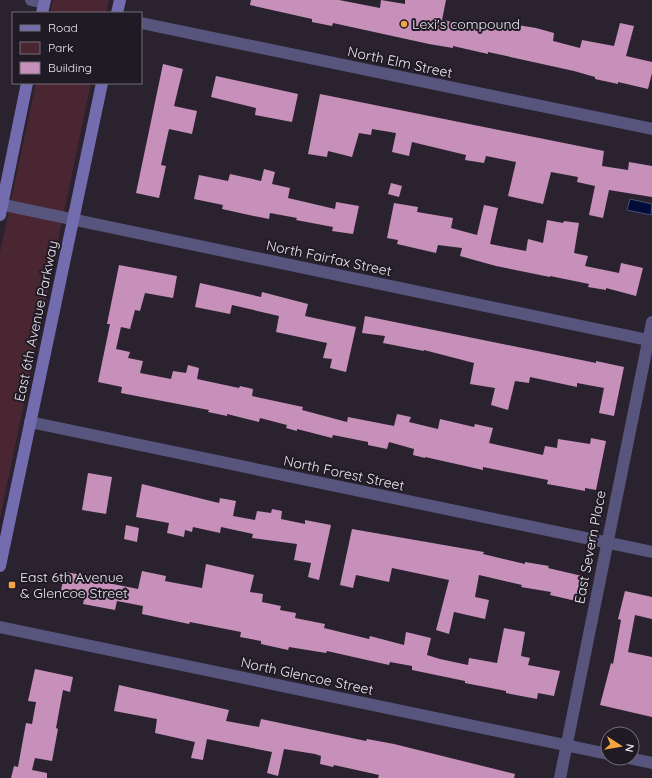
<svg xmlns="http://www.w3.org/2000/svg" width="652" height="778" viewBox="0 0 652 778" font-family="Quicksand,sans-serif">
<rect width="100%" height="100%" fill="#2a232f"/>
<g fill="#4a2633">
<polygon points="53,0 109,0 106,13 50,13"/>
<polygon points="36,83 91,83 0,518 0,253"/>
</g>
<polygon fill="#010c38" stroke="#484e6f" points="630,199 652,204 651,215 627,210"/>
<g fill="#c690bb">
<polygon points="251,0 339,0 380,8 381,0 405,4 405,0 446,0 442,20 469,25 470,23 498,30 499,22 536,28 554,33 553,41 580,48 582,40 614,46 620,23 634,26 626,56 652,62 652,73 648,89 618,82 618,84 595,79 595,77 574,71 488,52 488,54 453,46 453,48 429,44 333,23 332,26 312,22 312,19 250,5"/>
<polygon points="163,64 183,69 174,106 197,111 192,134 169,129 161,165 166,166 159,198 136,193"/>
<polygon points="216,76 298,94 292,122 255,115 256,108 211,97"/>
<polygon points="320,94 604,151 602,166 628,170 629,162 652,166 652,197 609,190 603,218 589,215 595,186 577,182 578,177 551,172 543,204 508,196 516,162 486,156 484,163 465,160 466,155 412,142 409,156 392,152 396,133 372,129 371,135 359,133 352,157 328,151 327,157 308,154"/>
<polygon points="264,169 275,172 272,184 290,188 288,198 335,209 336,202 359,206 353,234 332,231 333,227 296,220 297,218 270,213 269,219 249,215 222,209 223,205 194,199 199,175 228,181 230,174 261,181"/>
<polygon points="391,183 402,186 399,197 388,194"/>
<polygon points="394,203 418,207 417,212 453,218 451,228 477,235 484,205 498,208 490,244 526,251 528,239 543,243 547,220 563,223 564,221 579,223 574,253 588,256 585,266 619,273 621,263 643,268 636,296 606,288 606,290 588,287 589,284 550,276 550,277 496,266 460,256 462,248 438,245 436,253 397,244 398,240 387,238"/>
<polygon points="119,265 177,276 173,298 145,293 140,311 135,310 130,329 121,327 116,349 130,352 128,358 143,361 140,373 171,379 173,371 186,373 188,365 199,368 197,379 239,388 240,386 253,389 252,396 303,407 302,410 347,422 348,417 394,426 397,414 411,417 409,422 438,429 440,419 474,427 475,424 493,428 489,443 543,455 545,446 557,448 558,439 590,444 591,438 606,441 596,490 585,488 585,491 564,487 547,484 548,480 483,467 483,470 425,457 425,458 413,455 414,449 389,442 387,449 368,445 368,442 333,435 332,438 297,429 297,431 286,428 287,425 260,418 259,422 227,414 227,416 208,412 209,410 121,393 122,387 98,382 110,324 107,324"/>
<polygon points="200,283 261,297 262,292 308,304 305,316 356,327 346,372 330,368 332,359 323,358 327,343 276,332 279,316 232,305 230,314 195,307"/>
<polygon points="365,316 596,363 596,361 624,367 614,416 599,413 604,388 577,383 577,387 530,377 529,383 515,381 508,410 491,405 495,388 470,384 474,363 424,350 424,351 383,343 385,336 362,333"/>
<polygon points="88,473 112,477 106,514 82,510"/>
<polygon points="142,484 219,503 220,498 236,501 233,516 255,520 257,511 271,513 272,509 282,511 281,519 305,524 305,520 331,525 319,580 308,577 311,563 294,560 297,544 252,538 253,534 221,527 220,533 193,527 192,532 185,530 184,537 167,533 169,523 136,517"/>
<polygon points="126,525 139,528 137,542 124,539"/>
<polygon points="352,529 484,552 483,554 525,564 525,562 549,566 548,568 582,576 576,601 550,595 551,592 521,587 522,585 479,575 475,597 489,600 485,619 454,612 449,634 436,630 449,580 392,568 389,582 356,575 353,588 340,585"/>
<polygon points="206,564 254,575 250,592 263,594 262,602 281,606 280,610 296,613 295,618 325,624 324,628 369,639 370,636 404,645 406,632 431,638 427,655 440,659 468,665 469,658 497,663 504,628 525,632 521,656 530,658 528,665 560,671 554,696 538,693 537,699 506,693 506,691 465,683 465,681 412,670 412,666 390,662 389,665 327,651 326,653 289,647 288,650 261,644 261,641 240,637 241,632 190,622 189,624 142,614 143,606 117,601 115,610 83,604 85,595 61,590 65,572 88,576 88,579 138,589 142,571 166,576 165,581 202,588"/>
<polygon points="625,591 652,597 652,619 635,615 628,652 652,657 652,717 600,705 611,663 613,664 621,620 618,619"/>
<polygon points="35,669 73,677 70,692 63,690 56,728 58,729 52,761 35,758 32,770 47,773 47,778 11,778 14,766 18,767 26,723 32,724 36,702 28,701"/>
<polygon points="119,685 229,710 226,721 259,727 261,719 366,741 367,739 394,744 515,774 514,778 378,778 379,775 334,765 333,767 320,764 321,756 315,754 284,749 278,776 267,773 272,752 207,739 203,760 191,758 195,742 155,733 157,719 114,711"/>
</g>
<g fill="none" stroke-linecap="round" stroke-linejoin="round">
<g stroke="#57547d" stroke-width="12">
<polyline points="31,0 44,3"/>
<polyline points="141,23 652,129"/>
<polyline points="0,204 652,341"/>
<polyline points="30,422 652,552"/>
<polyline points="0,627 608,754"/>
<polyline points="628,758 652,763"/>
<polyline points="560,778 652,322"/>
</g>
<g stroke="#736cae" stroke-width="12">
<polyline points="42,13 45,0"/>
<polyline points="117,13 120,0"/>
<polyline points="0,215 27,83"/>
<polyline points="0,566 102,83"/>
</g>
</g>
<g fill="#f4a443" stroke="#201a25" stroke-width="1.5">
<circle cx="404" cy="24" r="4"/>
<rect x="8" y="581" width="8" height="8" rx="2"/>
</g>
<g text-anchor="middle" stroke-width="4" stroke-linejoin="round" paint-order="stroke">
<g font-size="14" fill="#ece7ef" stroke="#201a25" text-anchor="start">
<text x="412" y="29">Lexi's compound</text>
<text x="20" y="582">East 6th Avenue<tspan x="20" dy="16">&amp; Glencoe Street</tspan></text>
</g>
<g font-size="14" fill="#ece7ef" stroke="#201a25">
<text transform="translate(400 62) rotate(12)" y="5">North Elm Street</text>
<text transform="translate(329 258) rotate(12)" y="5">North Fairfax Street</text>
<text transform="translate(36 321) rotate(-78)" y="5">East 6th Avenue Parkway</text>
<text transform="translate(344 473) rotate(12)" y="5">North Forest Street</text>
<text transform="translate(590 547) rotate(-79)" y="5">East Severn Place</text>
<text transform="translate(307 676) rotate(12)" y="5">North Glencoe Street</text>
</g>
</g>
<rect x="12" y="12" width="130" height="72" fill="#201a25" stroke="#726c76"/>
<rect x="20" y="25" width="20" height="6" fill="#736cae" stroke="#726c76"/>
<text x="48" y="32" font-size="12" fill="#ece7ef">Road</text>
<rect x="20" y="42" width="20" height="12" fill="#4a2633" stroke="#726c76"/>
<text x="48" y="52" font-size="12" fill="#ece7ef">Park</text>
<rect x="20" y="62" width="20" height="12" fill="#c690bb" stroke="#726c76"/>
<text x="48" y="72" font-size="12" fill="#ece7ef">Building</text>
<g transform="translate(620 746) rotate(102)"><circle r="19" fill="#201a25" stroke="#726c76"/>
<path d="M0-3L7 15L0 10L-7 15Z" fill="#f4a443"/>
<text y="-6" font-size="11" font-weight="bold" text-anchor="middle" fill="#ece7ef">N</text>
</g>
</svg>
